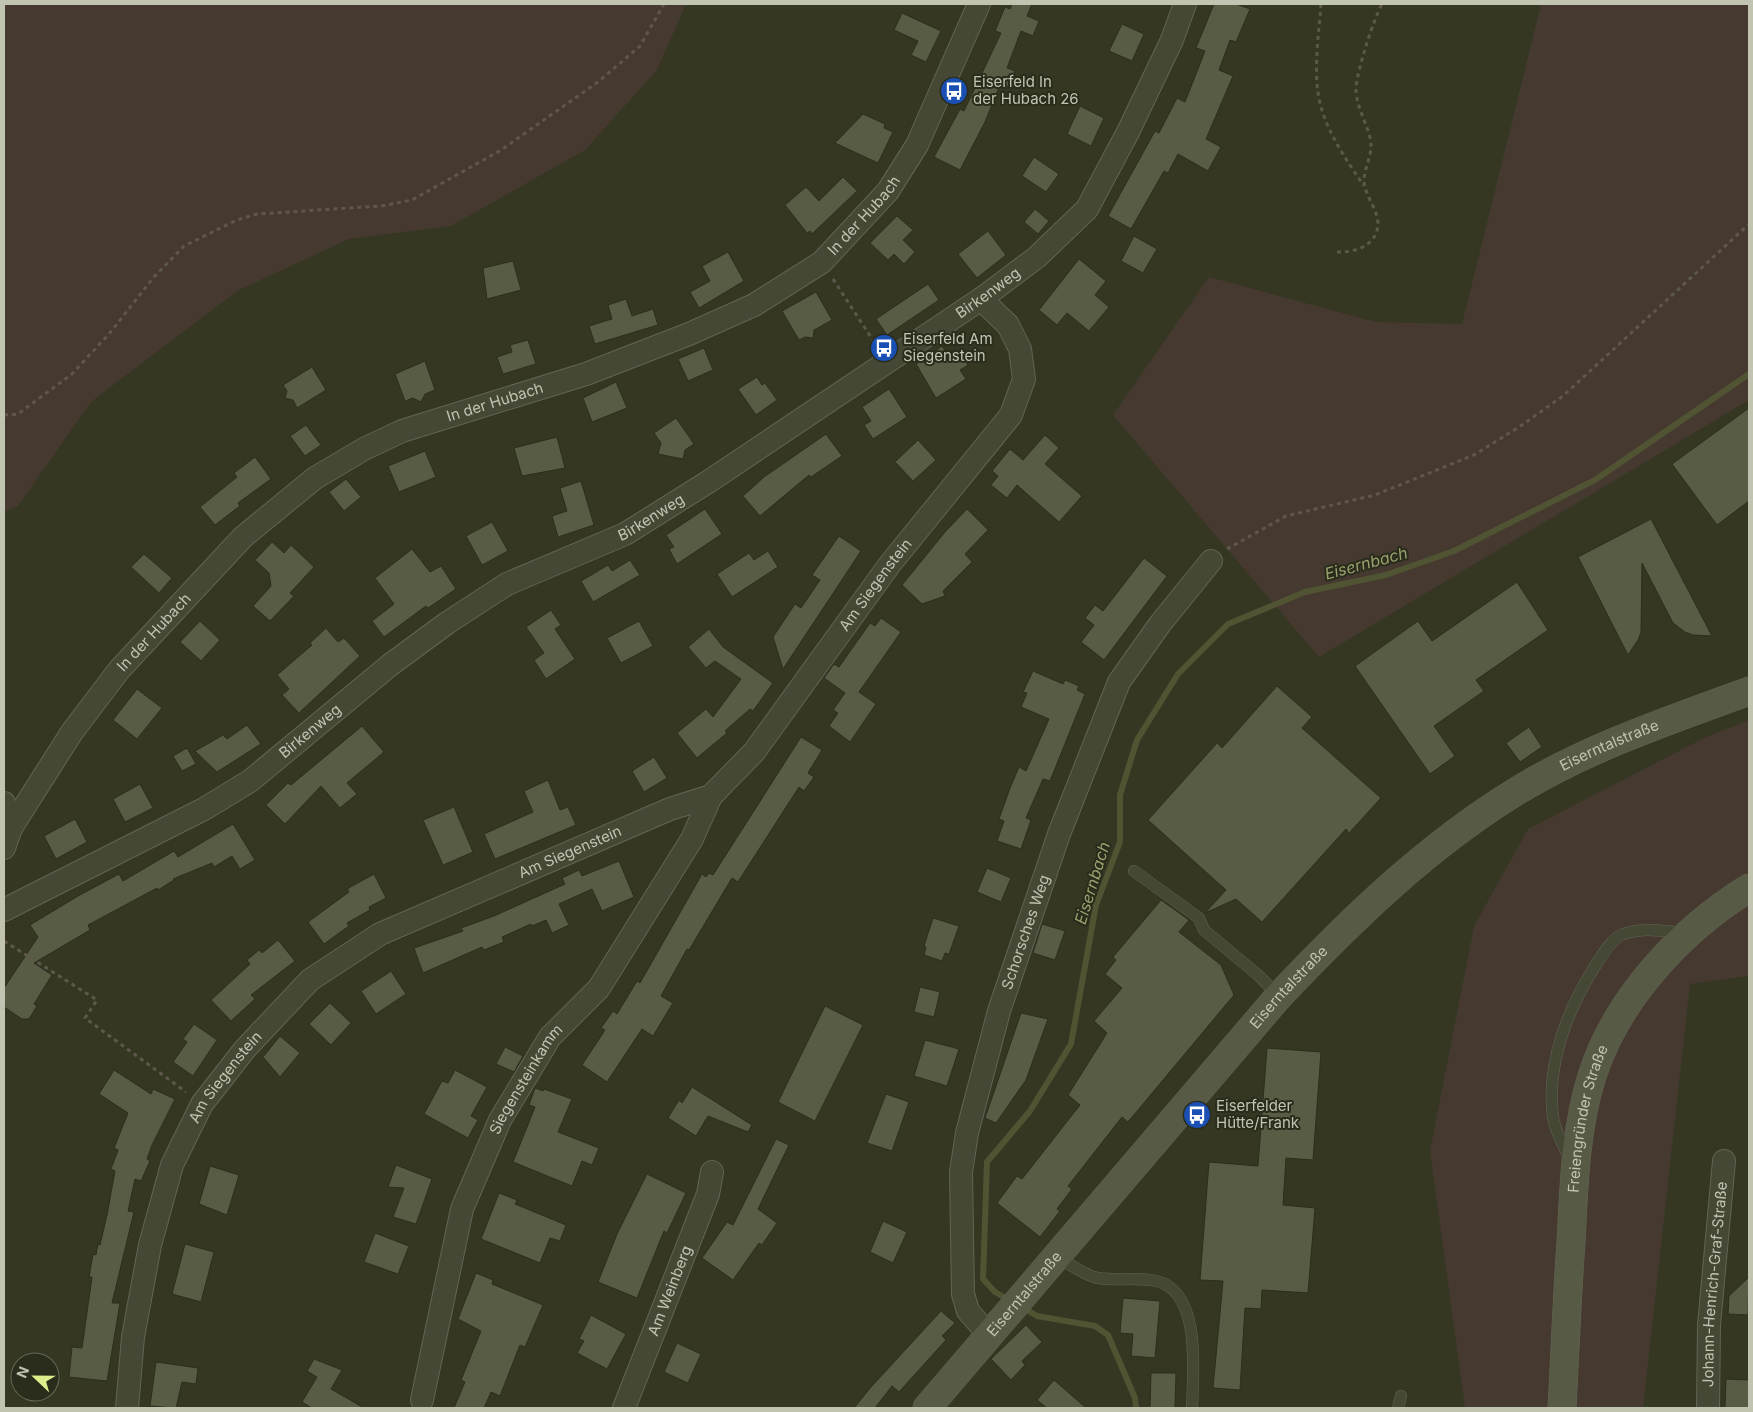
<svg xmlns="http://www.w3.org/2000/svg" width="1753" height="1412" viewBox="0 0 1753 1412" font-family="Inter,sans-serif">
<rect width="100%" height="100%" fill="#353723"/>
<g fill="#453930">
<polygon points="4,4 686,4 657,70 585,150 451,226 349,239 237,291 91,402 18,506 4,512"/>
<polygon points="1541,4 1749,4 1749,400 1319,657 1113,415 1209,277 1376,322 1462,324"/>
<polygon points="1749,720 1749,976 1690,984 1643,1408 1465,1408 1430,1151 1474,926 1528,829 1706,737"/>
</g>
<g fill="none" stroke-linecap="round" stroke-linejoin="round">
<g stroke="#505432" stroke-width="6">
<polyline points="1011,1301 995,1292 983,1279 987,1162 1030,1111 1071,1044 1096,905 1120,842 1120,795 1137,740 1178,674 1228,624 1305,592 1386,575 1454,551 1595,480 1749,374"/>
<polyline points="1022,1307 1037,1316 1095,1326 1108,1335 1135,1398 1136,1408"/>
</g>
</g>
<g fill="#595c44" stroke="#2c2e1e">
<polygon points="1012,4 1032,4 1027,16 1039,21 1033,36 1021,31 1007,68 1015,71 1007,88 1000,85 985,122 960,170 934,157 960,109 964,111 1001,33 995,31 1005,7 1010,9"/>
<polygon points="1214,4 1236,4 1250,9 1236,42 1230,40 1219,70 1233,76 1206,139 1221,147 1208,171 1178,154 1168,173 1164,171 1131,229 1108,216 1155,131 1159,133 1177,98 1185,102 1205,51 1196,48"/>
<polygon points="902,13 941,31 926,62 911,55 918,41 894,30"/>
<polygon points="1122,24 1144,34 1132,61 1109,51"/>
<polygon points="1080,106 1104,118 1091,146 1067,134"/>
<polygon points="863,114 885,124 884,128 893,132 878,163 835,143"/>
<polygon points="1034,157 1059,174 1046,192 1022,176"/>
<polygon points="843,177 857,191 812,234 810,231 807,233 785,205 806,187 819,201"/>
<polygon points="1035,209 1049,221 1038,234 1024,222"/>
<polygon points="897,216 913,230 903,240 915,252 904,264 894,254 888,260 870,243"/>
<polygon points="988,231 1006,255 977,278 958,254"/>
<polygon points="1134,236 1157,249 1143,273 1121,261"/>
<polygon points="728,252 744,281 699,308 690,292 710,281 702,266"/>
<polygon points="1079,259 1106,281 1095,295 1109,307 1089,331 1067,313 1057,325 1039,310"/>
<polygon points="513,261 521,290 487,299 483,268"/>
<polygon points="928,284 939,300 887,335 876,319"/>
<polygon points="816,292 832,320 814,330 813,338 805,337 799,340 782,311"/>
<polygon points="626,299 632,316 653,309 658,325 595,344 589,326 612,319 608,305"/>
<polygon points="528,340 536,364 503,374 497,357 512,352 510,345"/>
<polygon points="942,346 948,355 958,349 968,365 960,370 966,379 936,398 916,364"/>
<polygon points="704,348 713,370 688,381 678,359"/>
<polygon points="425,361 435,390 425,394 421,402 413,398 405,401 395,374"/>
<polygon points="312,367 326,390 297,408 293,400 285,398 287,391 283,385"/>
<polygon points="757,377 762,385 765,383 777,400 756,415 738,389"/>
<polygon points="616,382 627,408 592,422 583,398"/>
<polygon points="889,389 907,417 873,439 864,425 871,421 862,407"/>
<polygon points="1749,408 1749,501 1717,525 1672,464"/>
<polygon points="676,418 694,444 685,450 683,459 658,454 661,443 654,433"/>
<polygon points="306,425 321,445 305,456 290,436"/>
<polygon points="826,434 842,456 811,477 809,475 760,516 743,496 764,477"/>
<polygon points="1045,435 1059,448 1045,464 1082,496 1059,522 1017,485 1007,498 991,485 998,476 992,471 1010,449 1023,460"/>
<polygon points="557,437 565,468 522,476 514,448"/>
<polygon points="918,440 936,460 913,481 895,462"/>
<polygon points="425,451 436,477 399,492 388,466"/>
<polygon points="255,457 271,479 238,503 240,506 215,525 200,507 237,477 234,473"/>
<polygon points="346,479 361,497 344,511 329,492"/>
<polygon points="581,481 594,525 558,537 552,516 567,511 560,488"/>
<polygon points="705,509 722,534 677,564 669,549 674,547 666,535"/>
<polygon points="967,509 988,530 965,554 972,562 943,591 945,596 922,604 902,585 945,532"/>
<polygon points="1651,519 1712,636 1693,635 1685,632 1673,623 1642,563 1641,632 1638,640 1628,655 1578,557"/>
<polygon points="492,522 508,551 482,565 466,536"/>
<polygon points="839,536 861,551 783,669 773,637 795,604 801,608 820,580 812,575"/>
<polygon points="272,542 284,553 291,545 314,567 290,593 294,596 270,621 253,606 271,586 269,573 255,560"/>
<polygon points="412,549 430,572 441,566 456,589 428,608 426,606 384,637 372,621 394,604 375,578"/>
<polygon points="768,551 778,567 732,597 717,574 749,553 754,560"/>
<polygon points="144,554 172,578 159,593 131,567"/>
<polygon points="1144,558 1167,576 1104,660 1081,642 1094,625 1085,618 1095,605 1103,611"/>
<polygon points="630,560 640,575 593,602 581,581 608,565 612,571"/>
<polygon points="1517,582 1548,630 1476,680 1484,691 1434,726 1455,756 1430,774 1355,666 1418,621 1432,641"/>
<polygon points="551,610 561,625 555,629 575,659 546,679 534,660 544,653 526,627"/>
<polygon points="881,618 901,632 859,692 876,704 850,742 829,726 838,713 833,710 845,693 824,678 834,664 839,667 870,623 875,626"/>
<polygon points="200,621 220,640 201,661 180,642"/>
<polygon points="639,621 653,646 621,663 607,638"/>
<polygon points="326,628 338,642 344,638 360,656 299,713 282,695 289,689 277,675 312,645 310,643"/>
<polygon points="709,629 723,647 773,683 753,711 750,709 725,731 727,733 697,758 677,733 706,709 713,717 741,679 715,661 706,668 688,647"/>
<polygon points="1033,671 1063,684 1065,680 1079,686 1077,690 1085,694 1050,781 1043,779 1026,818 1031,820 1021,849 997,841 1004,821 999,819 1010,788 1019,767 1026,771 1049,719 1021,707 1027,693 1023,692"/>
<polygon points="1277,686 1312,717 1302,728 1381,798 1349,833 1346,829 1262,922 1236,899 1205,913 1226,890 1148,820 1217,743 1222,748"/>
<polygon points="137,689 162,708 137,739 113,720"/>
<polygon points="247,725 261,744 217,772 195,751 223,735 227,739"/>
<polygon points="362,726 384,752 347,783 357,794 340,808 321,786 285,824 266,805 288,783 291,785"/>
<polygon points="1529,727 1542,747 1520,762 1506,743"/>
<polygon points="801,737 822,750 808,773 814,777 804,791 799,787 738,882 732,878 689,950 687,949 661,996 673,1003 653,1036 642,1029 607,1082 582,1065 605,1030 601,1028 613,1011 617,1014 637,981 640,983 702,874 706,877 709,873 713,875"/>
<polygon points="187,748 196,764 182,771 173,756"/>
<polygon points="654,757 667,778 644,792 632,771"/>
<polygon points="548,780 560,810 568,807 576,825 495,859 484,834 533,812 524,791"/>
<polygon points="140,784 153,808 125,822 113,799"/>
<polygon points="454,807 473,852 443,865 423,820"/>
<polygon points="75,819 87,842 56,859 44,836"/>
<polygon points="233,824 255,860 240,869 232,856 214,867 212,863 173,879 174,880 158,890 157,888 88,925 90,930 34,963 52,975 34,1004 37,1006 29,1019 22,1019 4,1007 4,988 38,937 30,925 78,896 119,874 123,881 174,851 178,857"/>
<polygon points="619,861 634,897 602,911 592,889 559,904 569,925 552,933 546,920 532,926 531,924 502,937 504,942 484,950 482,947 423,973 414,948 463,931 461,928 494,916 565,884 562,878 579,870 582,876"/>
<polygon points="987,868 1011,878 1001,902 977,892"/>
<polygon points="374,874 386,898 369,907 370,910 347,923 349,926 324,944 308,922 349,892 347,889"/>
<polygon points="1161,900 1189,920 1179,932 1221,965 1234,995 1128,1122 1122,1117 1068,1186 1072,1189 1057,1209 1060,1211 1040,1237 997,1203 1017,1176 1022,1179 1080,1105 1068,1095 1107,1033 1094,1021 1122,988 1105,974 1116,960 1113,957"/>
<polygon points="933,918 959,926 949,954 945,953 942,961 924,955 926,947 924,946"/>
<polygon points="1042,924 1065,931 1055,960 1033,953"/>
<polygon points="278,940 295,961 251,995 255,999 231,1021 211,1000 250,964 247,960 259,950 262,953"/>
<polygon points="391,971 406,994 376,1014 361,991"/>
<polygon points="920,987 940,992 934,1017 914,1012"/>
<polygon points="330,1003 351,1023 331,1045 309,1024"/>
<polygon points="825,1006 863,1025 815,1121 778,1102"/>
<polygon points="1021,1013 1048,1019 1026,1080 996,1123 985,1118"/>
<polygon points="194,1024 217,1040 193,1076 173,1062 187,1042 183,1039"/>
<polygon points="280,1036 300,1053 280,1077 263,1057"/>
<polygon points="925,1040 959,1049 947,1086 914,1076"/>
<polygon points="505,1047 523,1056 514,1072 496,1064"/>
<polygon points="1267,1048 1321,1052 1313,1160 1286,1158 1283,1205 1315,1208 1308,1293 1262,1290 1261,1309 1245,1308 1240,1390 1213,1388 1223,1281 1200,1280 1209,1162 1258,1166"/>
<polygon points="114,1070 151,1094 153,1089 175,1099 152,1145 147,1159 150,1161 141,1181 135,1179 128,1211 134,1212 112,1303 120,1303 107,1381 69,1377 72,1347 82,1348 92,1277 89,1277 93,1254 96,1255 98,1244 100,1245 107,1215 115,1171 111,1169 118,1150 114,1148 128,1113 99,1094"/>
<polygon points="455,1070 487,1087 471,1116 478,1120 468,1138 424,1114 442,1081 448,1083"/>
<polygon points="692,1087 752,1125 748,1132 708,1116 696,1136 668,1118 679,1100 682,1103"/>
<polygon points="535,1088 543,1091 544,1089 572,1099 558,1132 599,1148 592,1165 582,1161 572,1186 513,1162 535,1107 529,1105"/>
<polygon points="886,1094 909,1102 892,1151 867,1143"/>
<polygon points="776,1139 789,1145 758,1209 777,1223 762,1245 759,1243 733,1280 702,1258 727,1222 733,1225"/>
<polygon points="396,1165 432,1179 416,1224 393,1217 404,1188 388,1187"/>
<polygon points="210,1166 239,1175 227,1215 199,1204"/>
<polygon points="647,1174 686,1193 667,1233 664,1231 637,1298 598,1282 617,1234"/>
<polygon points="499,1193 517,1200 515,1204 566,1225 560,1241 550,1238 540,1263 481,1239"/>
<polygon points="883,1221 907,1232 893,1263 870,1252"/>
<polygon points="375,1233 409,1246 398,1274 364,1262"/>
<polygon points="185,1244 214,1252 201,1302 172,1294"/>
<polygon points="476,1273 493,1280 492,1284 543,1305 525,1347 520,1345 500,1396 491,1392 484,1408 454,1408 465,1382 461,1380 481,1331 458,1319"/>
<polygon points="1749,1277 1748,1315 1728,1314 1729,1296"/>
<polygon points="1123,1298 1160,1301 1155,1358 1131,1356 1133,1334 1120,1333"/>
<polygon points="941,1311 955,1323 942,1336 946,1340 899,1392 892,1386 875,1408 854,1408 871,1387"/>
<polygon points="591,1315 626,1334 607,1369 577,1353 584,1341 579,1339"/>
<polygon points="1026,1325 1042,1342 1022,1361 1025,1365 1011,1380 991,1359"/>
<polygon points="677,1343 701,1354 688,1383 664,1372"/>
<polygon points="314,1359 342,1370 331,1389 364,1408 312,1408 302,1402 317,1377 307,1371"/>
<polygon points="156,1362 198,1368 196,1384 182,1382 176,1408 150,1406"/>
<polygon points="1151,1373 1176,1373 1175,1408 1150,1408"/>
<polygon points="1726,1379 1749,1380 1749,1408 1725,1408"/>
<polygon points="1054,1380 1086,1408 1047,1408 1037,1400"/>
</g>
<g fill="none" stroke-linecap="round" stroke-linejoin="round">
<g stroke="#636554" stroke-width="12">
<g id="lane">
<polyline points="1134,871 1199,918 1204,930 1258,975 1279,996"/>
<path d="M1570,1159C1564,1147 1555,1131 1553,1117C1546,1063 1568,1008 1597,963C1603,954 1611,940 1621,935C1639,926 1667,932 1685,933"/>
<path d="M1057,1257C1069,1263 1085,1276 1098,1278C1117,1281 1137,1277 1156,1281C1202,1291 1193,1373 1192,1408"/>
<polyline points="1398,1408 1401,1396"/>
</g>
</g>
<g stroke="#636554" stroke-width="24">
<g id="street">
<polyline points="4,803 11,828"/>
<path id="s1" d="M4,848L11,828L72,732L119,670L243,537L315,478L364,449L402,431L586,374L689,334L754,305L822,262L888,191L917,145L979,4"/>
<path id="s2" d="M4,910L204,809L250,781L390,665L447,623L507,584L625,534L708,482L981,299L1037,257L1087,209L1128,132L1172,40L1185,4"/>
<path id="s3" d="M988,1334L968,1311L963,1294L961,1172L967,1133L999,1011L1059,834L1119,682L1160,624L1211,561"/>
<path id="s4" d="M422,1400L462,1209L500,1120L550,1037L599,988L692,839L711,796"/>
<path id="s5" d="M127,1408L133,1337L150,1245L172,1165L202,1104L245,1049L310,980L380,934L670,809L711,796L754,752L890,564L1011,415L1024,379L1020,349L1008,325L981,299"/>
<path id="s6" d="M624,1408L708,1194L712,1172"/>
<path id="s7" d="M1708,1408L1709,1325L1724,1161"/>
</g>
</g>
<g stroke="#636554" stroke-width="29">
<g id="secondary">
<path id="s8" d="M927,1408L1279,996C1351,920 1427,846 1517,791C1589,747 1670,720 1749,691"/>
<path id="s9" d="M1562,1408C1565,1353 1567,1297 1571,1242C1574,1186 1575,1130 1592,1076C1617,998 1681,930 1749,888"/>
</g>
</g>
<g stroke="#5e584c" stroke-width="3" stroke-dasharray="4 4" stroke-linecap="butt">
<path d="M1321,4C1319,32 1314,64 1318,93C1323,127 1345,158 1364,186"/>
<path d="M1337,252C1355,253 1378,245 1378,223C1377,210 1368,199 1365,187C1361,175 1371,159 1371,146C1371,128 1355,108 1356,87C1358,68 1373,21 1382,4"/>
<polyline points="833,279 876,345"/>
<polyline points="4,415 18,414 72,374 109,334 153,278 184,246 237,220 257,214 381,206 412,200 501,150 598,82 640,46 664,4"/>
<polyline points="1227,549 1286,516 1375,495 1474,455 1519,427 1563,396 1749,224"/>
<polyline points="4,941 97,1000 85,1018 186,1092"/>
</g>
<use href="#lane" stroke="#464836" stroke-width="11"/>
<use href="#street" stroke="#464836" stroke-width="22"/>
<use href="#secondary" stroke="#575a45" stroke-width="28"/>
</g>
<defs>
<g id="bus-disc" transform="scale(1.4375)"><circle r="9.5" fill="#1a4fb4" stroke="#2a2c1c"/><path d="M-5-6H5V4H4V6H2V4H-2V6H-4V4H-5ZM-3.5-4V0h7V-4ZM-3.5 1.2v1.5H-2V1.2ZM2 1.2v1.5H3.5V1.2Z" fill="#fff"/></g>
</defs>
<g fill-rule="evenodd">
<use href="#bus-disc" x="954" y="91"/>
<use href="#bus-disc" x="884" y="348"/>
<use href="#bus-disc" x="1197" y="1115"/>
</g>
<g text-anchor="middle" stroke-width="4" stroke-linejoin="round" paint-order="stroke">
<g font-size="15" fill="#c1c4b1" stroke="#2a2c1c" text-anchor="start">
<text x="973" y="87">Eiserfeld In<tspan x="973" dy="17">der Hubach 26</tspan></text>
<text x="903" y="344">Eiserfeld Am<tspan x="903" dy="17">Siegenstein</tspan></text>
<text x="1216" y="1111">Eiserfelder<tspan x="1216" dy="17">Hütte/Frank</tspan></text>
</g>
<g font-size="15" fill="#c1c4b1" stroke="#2a2c1c">
<text dy="5" stroke="none"><textPath href="#s1" startOffset="1104">In der Hubach</textPath></text>
<text dy="5" stroke="none"><textPath href="#s2" startOffset="1166">Birkenweg</textPath></text>
<text dy="5" stroke="none"><textPath href="#s1" startOffset="684">In der Hubach</textPath></text>
<text dy="5" stroke="none"><textPath href="#s2" startOffset="761">Birkenweg</textPath></text>
<text dy="5" stroke="none"><textPath href="#s5" startOffset="1191">Am Siegenstein</textPath></text>
<text dy="5" stroke="none"><textPath href="#s1" startOffset="264">In der Hubach</textPath></text>
<text dy="5" stroke="none"><textPath href="#s2" startOffset="356">Birkenweg</textPath></text>
<text dy="5" stroke="none"><textPath href="#s8" startOffset="960">Eiserntalstraße</textPath></text>
<text dy="5" stroke="none"><textPath href="#s5" startOffset="771">Am Siegenstein</textPath></text>
<text dy="5" stroke="none"><textPath href="#s3" startOffset="419">Schorsches Weg</textPath></text>
<text dy="5" stroke="none"><textPath href="#s8" startOffset="555">Eiserntalstraße</textPath></text>
<text dy="5" stroke="none"><textPath href="#s5" startOffset="351">Am Siegenstein</textPath></text>
<text dy="5" stroke="none"><textPath href="#s4" startOffset="340">Siegensteinkamm</textPath></text>
<text dy="5" stroke="none"><textPath href="#s9" startOffset="291">Freiengründer Straße</textPath></text>
<text dy="5" stroke="none"><textPath href="#s7" startOffset="124">Johann-Henrich-Graf-Straße</textPath></text>
<text dy="5" stroke="none"><textPath href="#s6" startOffset="126">Am Weinberg</textPath></text>
<text dy="5" stroke="none"><textPath href="#s8" startOffset="150">Eiserntalstraße</textPath></text>
</g>
<g font-size="16" font-style="italic" fill="#9ba06d" stroke="#2a2c1c">
<text transform="translate(1366 563) rotate(-15)" y="6">Eisernbach</text>
<text transform="translate(1092 883) rotate(-73)" y="6">Eisernbach</text>
</g>
</g>
<rect width="1753" height="1412" fill="none" stroke="#c1c4b1" stroke-width="10"/>
<g transform="translate(35 1377) rotate(292)"><circle r="24" fill="#2a2c1c" stroke="#666958"/>
<path d="M0-4L9 19L0 12L-9 19Z" fill="#dfee8c"/>
<text y="-8" font-size="14" font-weight="bold" text-anchor="middle" fill="#c1c4b1">N</text>
</g>
</svg>
